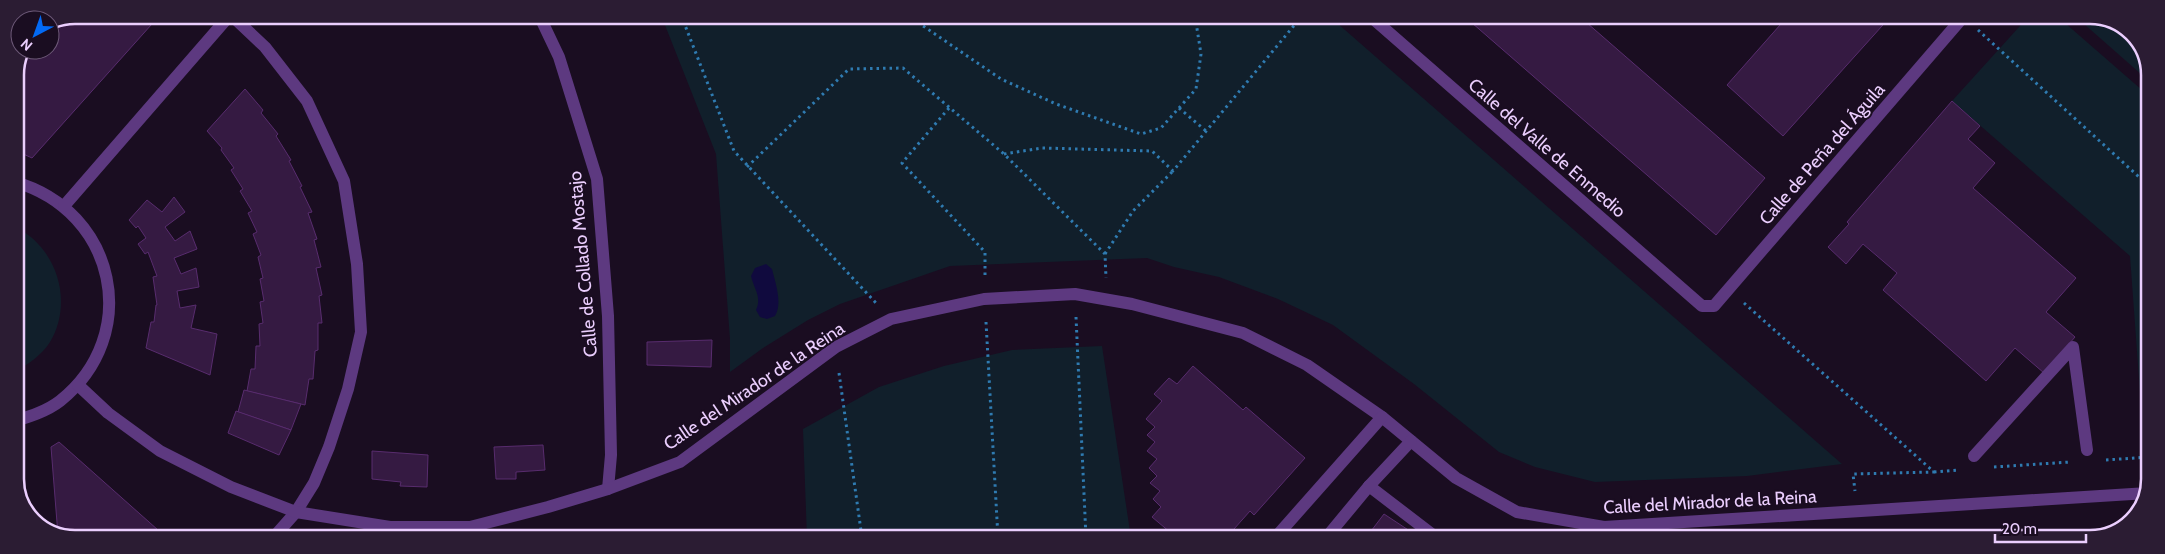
<svg xmlns="http://www.w3.org/2000/svg" width="2165" height="554" viewBox="0 0 2165 554" font-family="Cabin,sans-serif">
<rect width="100%" height="100%" fill="#1a0d21"/>
<g fill="#111f2b">
<polygon points="661,15 1329,16 1842,464 1747,476 1595,482 1535,467 1499,452 1414,384 1333,325 1278,299 1219,277 1174,267 1147,258 950,266 840,304 808,320 763,348 730,372 730,339 716,154"/>
<polygon points="2029,16 2057,16 2150,97 2149,446 2144,447 2130,256 1952,101"/>
<polygon points="2075,16 2102,16 2135,35 2150,70 2150,82"/>
<path d="M15,227C57,247 74,302 50,342C42,355 28,364 15,372Z"/>
<polygon points="1102,346 1131,538 807,538 803,429 879,387 944,366 1012,350"/>
</g>
<path fill="#100a3e" d="M766,264L772,269C775,282 783,303 775,316L767,319L760,317L756,310C762,297 754,289 751,276L755,268Z"/>
<g fill="#351a42" stroke="#582c6e">
<polygon points="74,15 160,15 32,158 21,153 15,73 25,50 50,50 50,25"/>
<polygon points="1464,16 1579,16 1765,178 1716,235"/>
<polygon points="1788,16 1891,16 1783,136 1727,85"/>
<polygon points="245,89 263,110 261,113 278,134 276,136 291,160 289,161 302,186 300,187 312,212 308,213 317,239 314,240 321,267 316,268 322,295 319,296 322,323 318,323 318,350 315,351 313,379 309,379 305,405 247,391 251,369 255,369 256,346 260,346 259,324 263,323 260,302 264,301 260,279 263,278 258,257 261,255 253,234 257,232 248,213 252,211 240,191 243,189 231,170 234,168 221,150 222,148 207,131"/>
<polygon points="1952,101 1980,126 1968,139 1995,163 1973,188 2076,278 2046,312 2075,337 2044,373 2015,348 1986,381 1883,290 1897,273 1863,244 1846,264 1828,247 1849,224 1847,222"/>
<polygon points="174,197 185,212 165,227 175,241 190,231 197,249 174,258 181,274 196,268 199,287 177,291 180,308 196,305 191,328 217,334 210,375 146,348 151,322 154,322 156,305 157,305 153,277 157,276 148,252 145,254 138,244 146,238 138,226 136,228 129,220 147,200 162,212"/>
<polygon points="712,340 711,367 647,365 647,342"/>
<polygon points="1193,366 1243,410 1246,407 1305,458 1254,515 1250,511 1226,538 1177,538 1152,517 1161,507 1153,499 1160,491 1150,483 1157,476 1149,468 1157,459 1147,451 1155,442 1147,435 1155,427 1146,419 1162,401 1154,394 1169,378 1177,384"/>
<polygon points="244,390 301,404 291,430 238,412"/>
<polygon points="236,411 291,430 279,455 228,433"/>
<polygon points="59,442 167,538 63,538 58,535 51,447"/>
<polygon points="543,445 545,470 516,472 516,479 496,479 494,447"/>
<polygon points="372,451 428,455 427,487 400,486 401,482 372,479"/>
<polygon points="1384,514 1422,539 1365,539"/>
</g>
<g fill="none" stroke-linecap="round" stroke-linejoin="round">
<g stroke="#2f7bb1" stroke-width="3" stroke-dasharray="2.5 4" stroke-linecap="butt">
<polyline points="681,15 734,151 876,303"/>
<polyline points="907,15 1001,79 1056,104 1141,134 1161,128 1196,89 1201,54 1195,16"/>
<polyline points="1978,30 2150,187"/>
<polyline points="949,108 902,163 985,252 985,278"/>
<polyline points="1179,108 1206,131"/>
<polyline points="1004,154 1042,148 1152,151 1173,171 1302,16"/>
<polyline points="747,167 849,69 903,68 1004,154 1105,254 1106,278"/>
<polyline points="1105,254 1133,211 1173,171"/>
<polyline points="1744,303 1934,472 1853,474 1855,491"/>
<polyline points="1076,317 1086,538"/>
<polyline points="986,322 998,538"/>
<polyline points="839,373 862,538"/>
<polyline points="2106,460 2149,457"/>
<polyline points="1994,467 2070,462"/>
<polyline points="1934,472 1958,470"/>
</g>
<g stroke="#5d3980" stroke-width="12">
<polyline points="231,15 265,47 307,101 344,181 357,264 361,332 348,389 329,447 314,483 296,512 273,538"/>
<polyline points="539,15 559,57 597,179 608,316 611,455 608,489"/>
<polyline points="1370,16 1702,306 1714,306 1964,16"/>
<path d="M15,182C116,211 143,335 60,401C47,411 31,416 15,421"/>
<polyline points="64,206 230,15"/>
<polyline points="78,385 108,413 160,451 231,487 296,512 390,527 470,527 548,507 608,489 680,462 836,347 891,319 984,299 1075,294 1132,304 1243,333 1307,365 1382,417 1456,478 1517,512 1604,527 2148,493"/>
<polyline points="15,443 20,496"/>
<polyline points="1974,456 2073,347 2087,450"/>
<polyline points="1369,486 1433,535 1442,539"/>
<polyline points="1274,539 1382,417"/>
<polyline points="1325,539 1369,486 1411,441"/>
</g>
</g>
<g text-anchor="middle" stroke-width="4" stroke-linejoin="round" paint-order="stroke">
<g font-size="18" fill="#ebcefe" stroke="#1a0d21">
<text transform="translate(1547 148) rotate(41)" y="6">Calle del Valle de Enmedio</text>
<text transform="translate(1822 154) rotate(-49)" y="6">Calle de Peña del Águila</text>
<text transform="translate(583 264) rotate(-95)" y="6">Calle de Collado Mostajo</text>
<text transform="translate(754 386) rotate(-34)" y="6">Calle del Mirador de la Reina</text>
<text transform="translate(1710 502) rotate(-3)" y="6">Calle del Mirador de la Reina</text>
</g>
</g>
<path d="M0 0H2165V554H0ZM75 24H2090A51 51 0 0 1 2141 75V479A51 51 0 0 1 2090 530H75A51 51 0 0 1 24 479V75A51 51 0 0 1 75 24Z" fill="#2b1c33" fill-rule="evenodd"/>
<path fill="none" stroke="#ebcefe" stroke-width="2.5" d="M75 24H2090A51 51 0 0 1 2141 75V479A51 51 0 0 1 2090 530H75A51 51 0 0 1 24 479V75A51 51 0 0 1 75 24Z"/>
<g transform="translate(35 35) rotate(221)"><circle r="24" fill="#1a0d21" stroke="#6e5a79"/>
<path d="M0-4L9 19L0 12L-9 19Z" fill="#036af5"/>
<text y="-8" font-size="14" font-weight="bold" text-anchor="middle" fill="#ebcefe">N</text>
</g>
<path d="M1995 534v8h91v-8" fill="none" stroke="#ebcefe" stroke-width="2.5"/>
<text x="2002" y="534" font-size="15" fill="#ebcefe" stroke="#1a0d21" stroke-width="4" paint-order="stroke">20 m</text>
</svg>
